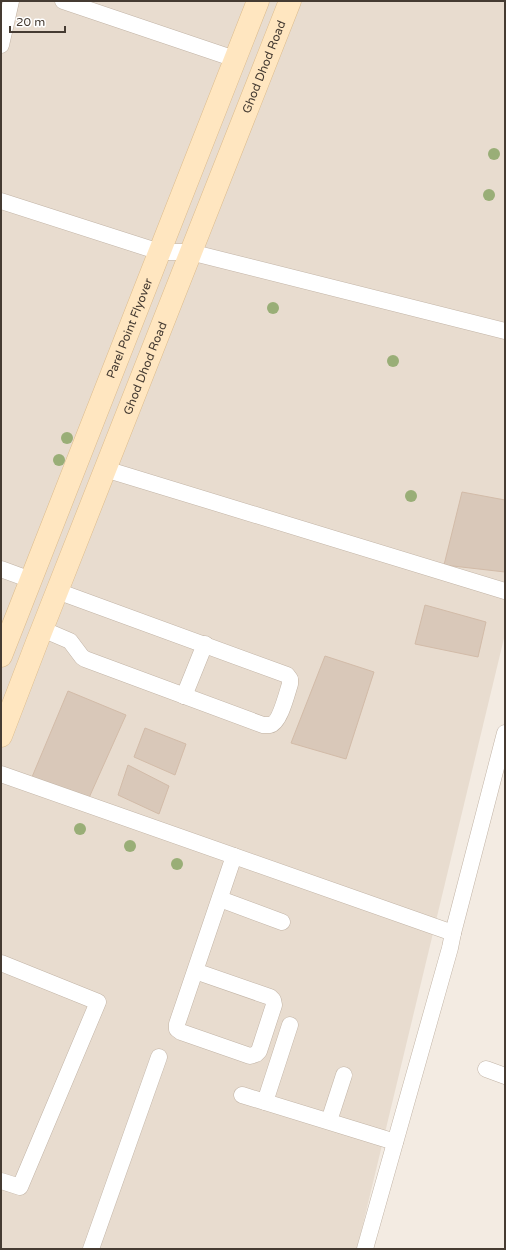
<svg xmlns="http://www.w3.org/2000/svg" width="506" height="1250" viewBox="0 0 506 1250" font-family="'Varela Round',sans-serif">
<rect width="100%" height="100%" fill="#f3ebe2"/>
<polygon fill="#e8dccf" points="1,1 505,1 505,634 357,1249 1,1249"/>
<g fill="#d9c8b9" stroke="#d2bba8">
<polygon points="462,492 505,500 505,572 444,565"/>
<polygon points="425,605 486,622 478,657 415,644"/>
<polygon points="325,656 374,672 346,759 291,743"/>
<polygon points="68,691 126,715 88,800 32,777"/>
<polygon points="145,728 186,744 175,775 134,757"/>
<polygon points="128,765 169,786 159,814 118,795"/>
</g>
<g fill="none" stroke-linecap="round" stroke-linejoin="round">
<g stroke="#c2b4a6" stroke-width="17">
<g id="street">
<polyline points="63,1 235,59"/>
<polyline points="1,45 11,1"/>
<polyline points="1,201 160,252 190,252 505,331"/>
<polyline points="105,469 505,591"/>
<polyline points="1,569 31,580"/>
<path d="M42,629L70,641L82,657L85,659L263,725C264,725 270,725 270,725C280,723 287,693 290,684V679L287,675L57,591"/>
<polyline points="184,696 205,644"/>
<polyline points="1,774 453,933"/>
<polyline points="220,899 282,922"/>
<polyline points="1,963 98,1002 20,1187 1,1181"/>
<polyline points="195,971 270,997 273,1000 274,1005 259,1051 256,1054 250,1056 181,1032 177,1029 177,1024 234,856"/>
<polyline points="486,1069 505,1076"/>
<polyline points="242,1095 395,1142"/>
<polyline points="265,1102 290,1025"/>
<polyline points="329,1121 344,1075"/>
<polyline points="91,1249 159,1057"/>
<polyline points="365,1249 450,948 453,933 505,733"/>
</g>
</g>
<g stroke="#dcbc8d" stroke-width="23">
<g id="secondary">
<path id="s1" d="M1,656L258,1"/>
<path id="s2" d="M1,736L37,642L290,1"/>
</g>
</g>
<use href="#street" stroke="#fff" stroke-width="16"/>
<use href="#secondary" stroke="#ffe6c0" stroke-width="22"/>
</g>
<g fill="#99ae77">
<circle cx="494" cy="154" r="6"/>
<circle cx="489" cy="195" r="6"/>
<circle cx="273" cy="308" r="6"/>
<circle cx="393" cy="361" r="6"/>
<circle cx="67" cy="438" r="6"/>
<circle cx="59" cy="460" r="6"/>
<circle cx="411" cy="496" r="6"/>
<circle cx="80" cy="829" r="6"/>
<circle cx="130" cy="846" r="6"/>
<circle cx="177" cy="864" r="6"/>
</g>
<g text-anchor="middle" stroke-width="4" stroke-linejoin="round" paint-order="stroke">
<g font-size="12" fill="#453b32" stroke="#fff">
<text dy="4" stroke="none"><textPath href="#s2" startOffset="719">Ghod Dhod Road</textPath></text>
<text dy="4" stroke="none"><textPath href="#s1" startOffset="352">Parel Point Flyover</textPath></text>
<text dy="4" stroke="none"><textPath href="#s2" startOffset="395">Ghod Dhod Road</textPath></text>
</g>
</g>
<rect width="506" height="1250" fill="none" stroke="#453b32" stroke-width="4"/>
<path d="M10 26v6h55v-6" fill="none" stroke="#453b32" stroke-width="2"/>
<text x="16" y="26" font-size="12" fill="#453b32" stroke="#ffffff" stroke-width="3" paint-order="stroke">20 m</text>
</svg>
